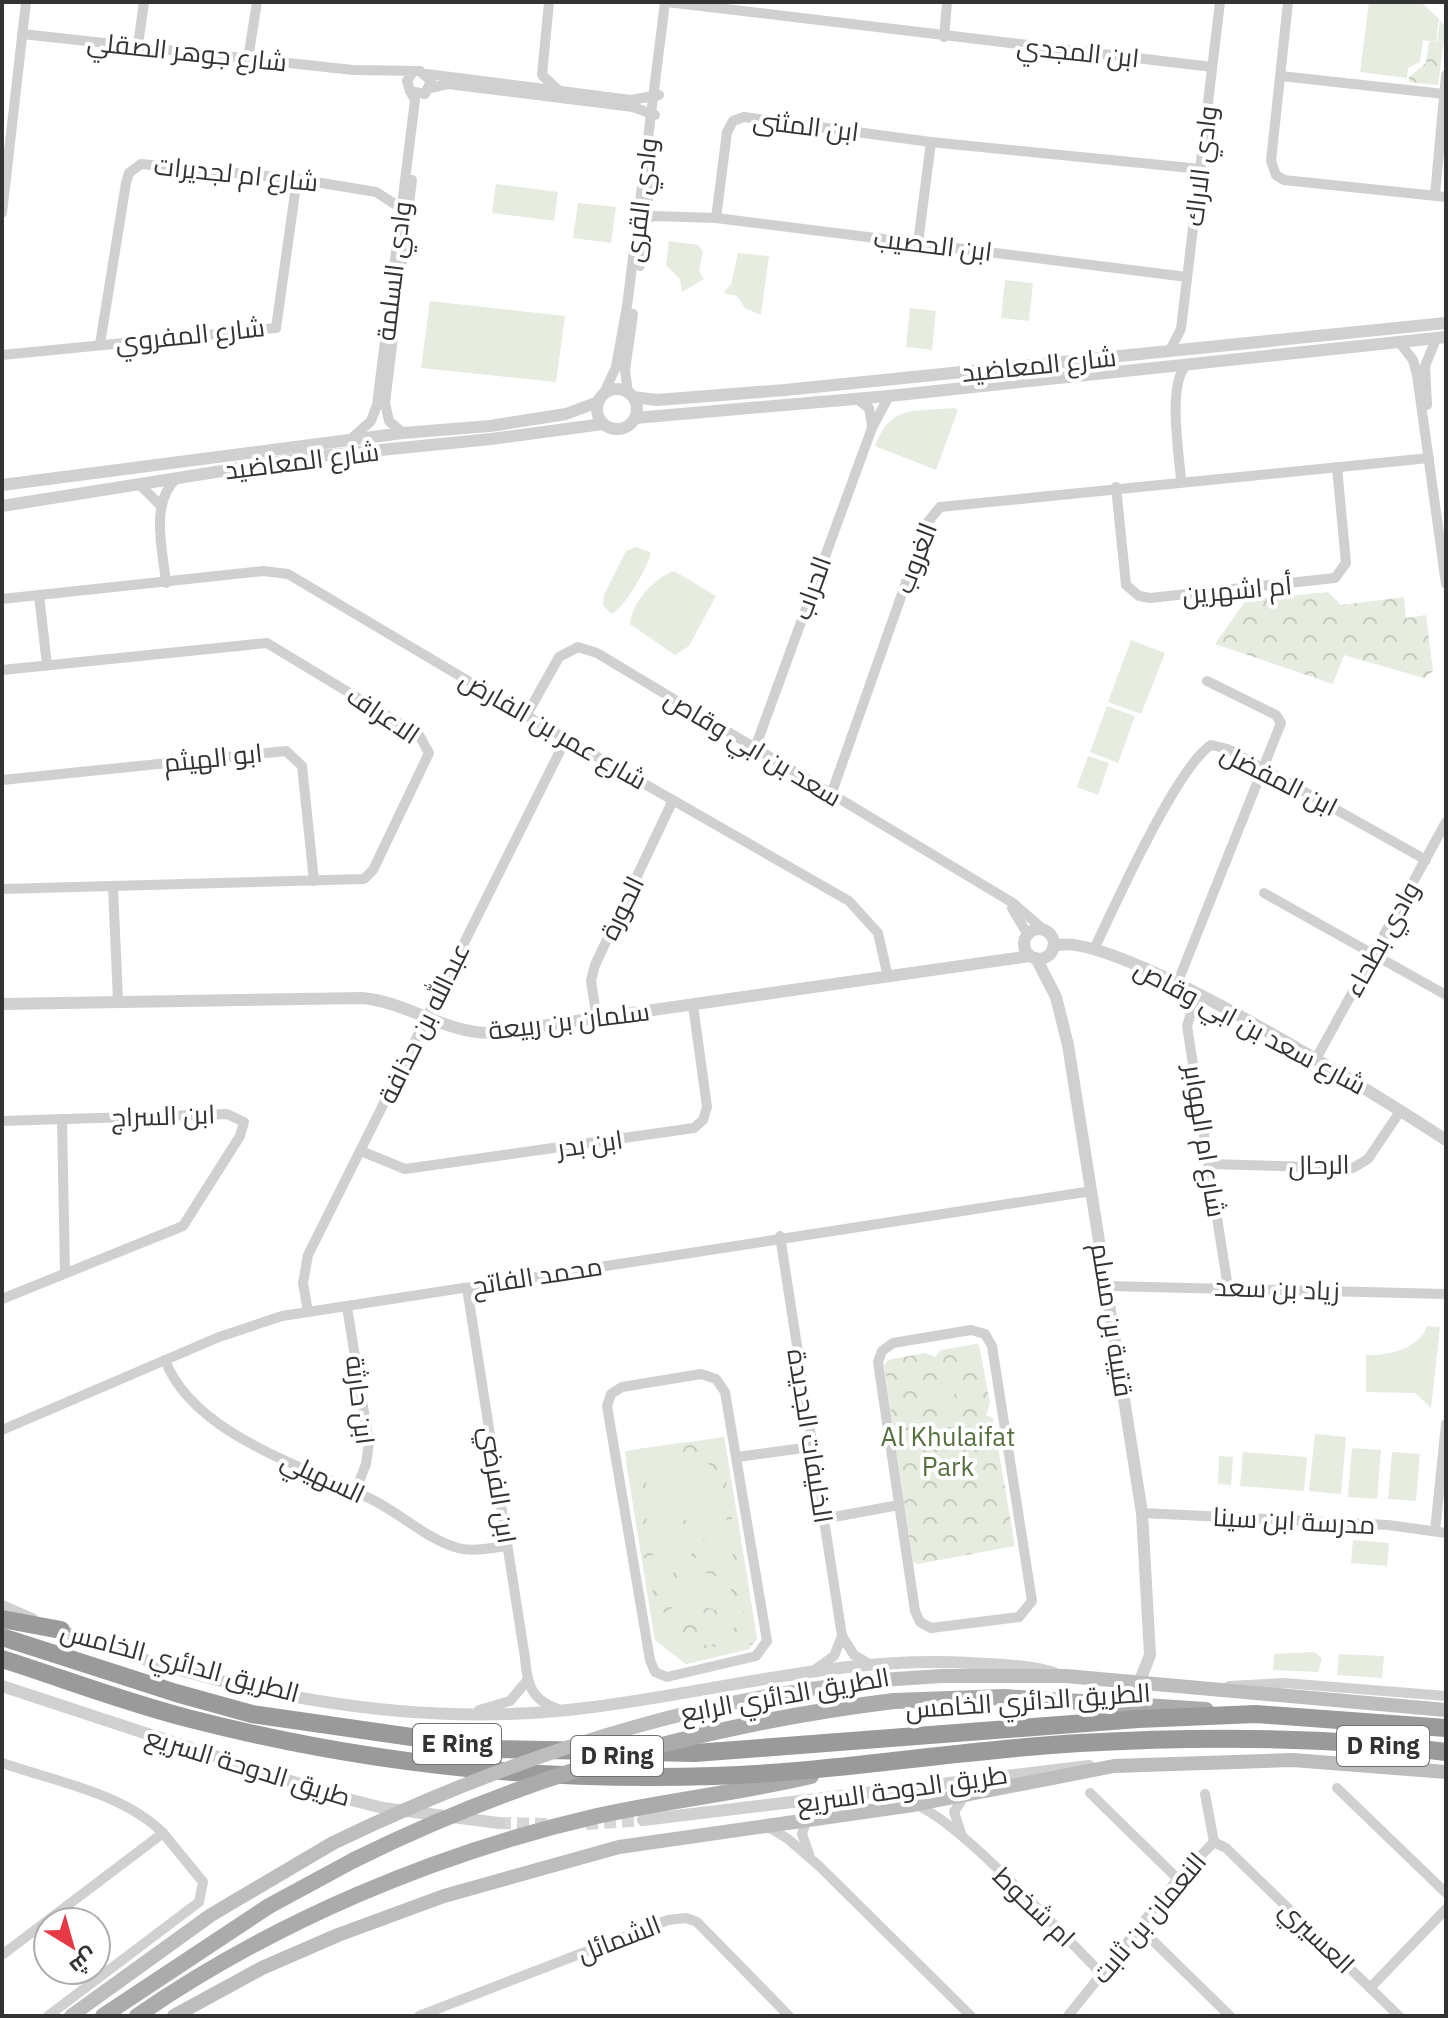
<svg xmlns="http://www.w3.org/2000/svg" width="1448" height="2018" viewBox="0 0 1448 2018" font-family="'IBM Plex Sans',Cairo,sans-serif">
<defs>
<pattern id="forest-crowns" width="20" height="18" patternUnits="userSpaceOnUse" patternTransform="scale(2)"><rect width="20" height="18" fill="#e6ecdf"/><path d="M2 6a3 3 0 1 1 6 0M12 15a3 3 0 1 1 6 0" fill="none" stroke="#c6cbc0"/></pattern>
</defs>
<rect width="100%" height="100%" fill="#fff"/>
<g fill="url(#forest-crowns)">
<polygon points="1440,20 1446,26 1438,85 1409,82 1409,77 1426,63 1429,42 1437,42"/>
<polygon points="1328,592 1341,605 1404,597 1406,618 1426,615 1433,671 1424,678 1344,655 1333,684 1215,644 1246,600"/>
<polygon points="976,1344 979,1345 990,1403 986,1415 993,1418 1015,1546 918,1564 913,1562 884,1365 888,1360 925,1353 935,1357 941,1350"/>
<polygon points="724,1437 757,1639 749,1649 686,1664 655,1640 625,1451"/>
</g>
<g fill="#e6ecdf">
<polygon points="1369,2 1422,3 1439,19 1436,42 1423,40 1420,62 1408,68 1407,78 1360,72"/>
<polygon points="496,184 558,192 554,221 492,213"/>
<polygon points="578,203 616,207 611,243 573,238"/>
<polygon points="669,241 698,245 703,252 699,271 704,279 682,292 680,279 666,265"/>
<polygon points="738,253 769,256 761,315 745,308 737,296 724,293 731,284"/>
<polygon points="1005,280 1033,283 1029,321 1001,318"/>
<polygon points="430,301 565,316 556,382 421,368"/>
<polygon points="910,308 936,311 932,350 906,347"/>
<path d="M954,408L958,410L936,470L875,446C891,404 914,412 954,408Z"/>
<path d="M636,547L650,552C652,562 622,611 611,614L603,605L604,595L626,551Z"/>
<path d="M674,571L716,596L689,646L675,655L630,624C631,603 655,577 674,571Z"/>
<polygon points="1131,640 1165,653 1141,714 1108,702"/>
<polygon points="1107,706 1135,716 1118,763 1090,752"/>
<polygon points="1088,756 1109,763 1098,795 1077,787"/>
<path d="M1427,1326L1440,1327L1431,1408L1415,1393L1366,1392V1355C1388,1356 1419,1349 1427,1326Z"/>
<polygon points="941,1383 958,1388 950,1401 939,1401 936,1390"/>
<polygon points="1315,1434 1346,1437 1341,1494 1309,1491"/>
<polygon points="724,1437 741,1539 735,1540 726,1480 709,1456 713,1449 720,1447 718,1438"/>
<polygon points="680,1443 680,1448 659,1454 649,1451 651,1457 647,1461 638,1455 638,1449"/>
<polygon points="1352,1448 1381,1450 1377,1499 1348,1497"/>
<polygon points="1243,1452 1307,1457 1304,1491 1240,1486"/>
<polygon points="1392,1452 1420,1454 1416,1501 1388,1499"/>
<path d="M685,1453C727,1459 724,1503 729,1537L646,1505C642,1477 653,1453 685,1453Z"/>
<polygon points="1219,1456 1233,1457 1231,1485 1218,1484"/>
<polygon points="638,1460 644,1465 634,1484 638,1486 641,1518 638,1520 639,1528 643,1528 646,1549 642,1549 643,1558 647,1558 651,1578 647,1579 648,1587 652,1587 659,1629 690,1654 692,1650 721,1646 724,1650 735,1636 752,1645 749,1649 686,1664 655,1640 626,1462"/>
<polygon points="645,1510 700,1530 688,1564 672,1569 674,1572 659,1592"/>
<polygon points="707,1533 730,1541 737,1579 719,1566 694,1561"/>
<polygon points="1353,1540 1389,1543 1387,1566 1351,1563"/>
<polygon points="742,1545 757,1639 754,1642 739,1632 746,1603 737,1547"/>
<path d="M695,1572C716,1572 731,1582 736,1603L730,1609L722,1604L715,1610L685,1599L662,1607L672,1584Z"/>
<path d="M675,1606L691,1607L722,1621L741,1606C740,1628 727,1642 706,1646L702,1621L694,1613L683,1611L665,1623L662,1614Z"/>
<polygon points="1314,1652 1322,1658 1318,1672 1273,1670 1274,1654"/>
<polygon points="1339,1654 1384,1656 1382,1678 1337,1675"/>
</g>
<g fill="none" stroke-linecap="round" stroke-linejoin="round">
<g stroke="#d6d6d6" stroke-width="12" stroke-dasharray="12 6" stroke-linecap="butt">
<polyline points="499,1823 548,1824"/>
<polyline points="586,1824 643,1820"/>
</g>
<g stroke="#d0d0d0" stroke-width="10">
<polyline points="549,2 542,75 557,89"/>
<polyline points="667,2 1212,67"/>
<polyline points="1288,2 1271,161 1276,175 1284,180 1446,197"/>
<polyline points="22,34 353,70 420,71 431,81 425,94 410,91 407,81 412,73"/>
<polyline points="944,37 947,2"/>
<polyline points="138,45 144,2"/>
<polyline points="248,59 257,2"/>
<polyline points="427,74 631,100 659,95"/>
<polyline points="1281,76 1444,94"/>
<polyline points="430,88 448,84 633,107 655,115"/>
<polyline points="1435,195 1446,75"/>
<polyline points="2,213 26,2"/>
<polyline points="716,218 727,132 733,121 744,117 931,142 1201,169"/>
<polyline points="646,226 646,220 653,216 716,218 1187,277"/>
<polyline points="918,243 931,142"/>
<polyline points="640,266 654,151"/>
<polyline points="1400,343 1413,360 1417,375 1446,584"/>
<polyline points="100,344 126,183 129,173 141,164 297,179 376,192 401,208"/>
<polyline points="1169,352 1181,329 1220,2"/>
<polyline points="2,355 276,328 297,179"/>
<polyline points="628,393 625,370 633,314"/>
<polyline points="603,395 616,367 627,306 665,2"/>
<polyline points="857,399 869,408 872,426"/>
<polyline points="1427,405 1425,366 1436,339"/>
<polyline points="403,433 389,421 385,403 412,180"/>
<polyline points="351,439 371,421 377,405 415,100 410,91"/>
<path d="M1181,480C1179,453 1167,383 1187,364"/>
<polyline points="139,484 160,505"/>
<polyline points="1116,487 1126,585 1139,596 1150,598 1335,578 1346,563 1337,467"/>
<path d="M166,583C163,550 149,503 177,478"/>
<polyline points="39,595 47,665"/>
<polyline points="2,599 263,571 288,574 566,739 849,901 878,933 888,977"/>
<polyline points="2,670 267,643 419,735 429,753 373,870 364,879 2,889"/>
<polyline points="526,716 559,657 578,647 597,653 1013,903 1044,930"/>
<polyline points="755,748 872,428 889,396"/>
<polyline points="2,780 286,751 302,766 314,881"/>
<polyline points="831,795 927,523 940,507 1429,458"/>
<polyline points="113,886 118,1001"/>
<polyline points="1264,893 1446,995"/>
<polyline points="1012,908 1028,935"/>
<path d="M1095,947C1115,905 1177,767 1211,745L1228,749L1426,860"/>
<polyline points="1177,984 1281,723 1276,715 1207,681"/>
<polyline points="1197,995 1187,1026 1228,1288"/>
<polyline points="597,1019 591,981 595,965 673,800"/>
<polyline points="1317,1057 1446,822"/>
<polyline points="62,1119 65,1272"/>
<polyline points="2,1121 227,1114 244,1122 240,1136 183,1226 2,1299"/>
<polyline points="361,1151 405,1169 694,1128 703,1120 707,1107 693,1005"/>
<polyline points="1209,1164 1353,1168 1368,1159 1401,1110"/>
<polyline points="780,1236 842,1636 854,1655 866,1662"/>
<polyline points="1107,1286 1446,1294"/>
<path d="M467,1288L525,1658C527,1684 531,1700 558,1709"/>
<polyline points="347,1307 369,1443 366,1464 355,1492"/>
<polyline points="308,1312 303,1283 308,1255 566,739"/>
<polygon points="971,1330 985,1334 992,1346 1032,1601 1019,1617 931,1628 920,1622 915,1611 878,1362 882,1351 893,1343"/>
<path d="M165,1360C194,1436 306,1466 373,1500C401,1514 428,1540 458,1548C474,1552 491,1548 507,1546"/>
<polygon points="701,1374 716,1379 725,1392 767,1641 756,1656 667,1677 655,1672 650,1660 607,1406 611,1394 622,1387"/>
<polyline points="2,1430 219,1337 282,1316 1092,1191"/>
<polyline points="737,1457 811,1447"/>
<polyline points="1142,1513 1388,1525 1446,1533"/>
<polyline points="823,1519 899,1505"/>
<polyline points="1435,1531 1446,1424"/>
<polyline points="817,1668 834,1656 842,1636"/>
<polyline points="1229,1686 1284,1683 1446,1696"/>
<polyline points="479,1710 510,1701 526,1682"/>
<path d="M2,1763C54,1781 123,1793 163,1833L2,1955"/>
<polyline points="1337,1788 1446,1893"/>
<polyline points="1090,1793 1178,1879"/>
<polyline points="1205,1794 1214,1842"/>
<path d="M915,1805C956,1817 1065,1938 1102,1974"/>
<polyline points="807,1819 802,1834 809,1854"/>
<polyline points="767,1826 788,1839 818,1865 971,2016"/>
<polyline points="961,1833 954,1812 965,1795"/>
<polyline points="1139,1927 1230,2016"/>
<polyline points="1370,1988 1446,1909"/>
<polyline points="48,2016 199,1902 203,1882 163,1833"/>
<polyline points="419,2016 668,1920 686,1918 697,1922 789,2016"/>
<polyline points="1068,2016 1178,1879 1214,1842 1226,1848 1399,2016"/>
</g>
<g stroke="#d0d0d0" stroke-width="12">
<circle cx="617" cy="409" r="20"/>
<polyline points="633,397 657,400 785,390 1446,323"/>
<polyline points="635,418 889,396 1446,337"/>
<polyline points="2,485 403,433 490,426 566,414 598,402"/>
<polyline points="2,506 310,457 491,439 603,424"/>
<circle cx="1039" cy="944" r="15"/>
<path d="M1053,947C1101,920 1393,1105 1446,1140"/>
<polyline points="1036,958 1056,997 1068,1045 1142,1513 1150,1655 1139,1683"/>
<path d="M2,1004L362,998C408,1002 446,1034 492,1033L1030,956"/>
<polyline points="2,1606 32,1619"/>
<path d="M57,1629C215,1690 398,1728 568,1710C703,1696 833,1655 970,1663C999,1665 1027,1665 1054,1673"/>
<polyline points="2,1686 336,1796 383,1808 499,1823"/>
<polyline points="643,1820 1089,1766"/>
</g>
<g stroke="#bdbdbd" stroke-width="14">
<polyline points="942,1676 1066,1676 1446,1710"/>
<polyline points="71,2016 211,1915 333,1843"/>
<polyline points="174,2016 262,1968 338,1935 444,1896 619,1847 913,1805 1114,1766 1293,1760 1446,1772"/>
</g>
<g stroke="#ababab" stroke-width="16">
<polyline points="894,1701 1004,1697 1206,1710"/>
<polyline points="103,2016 269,1906 354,1860"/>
<path d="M137,2016C273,1922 436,1853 597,1816C668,1800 740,1793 811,1776"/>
</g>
<g stroke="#9a9a9a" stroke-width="18">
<polyline points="2,1619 61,1630"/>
<polyline points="2,1637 176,1693 252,1714 495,1749 695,1753 1138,1719 1256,1714 1446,1728"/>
<path d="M2,1659C65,1679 127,1703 191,1719C362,1763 538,1782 714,1776C836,1772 958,1750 1080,1743C1202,1736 1325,1736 1446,1752"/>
</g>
<path stroke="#bdbdbd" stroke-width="14" d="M333,1843C526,1750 727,1686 942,1676"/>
<path stroke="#ababab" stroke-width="16" d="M354,1860C525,1775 705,1724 894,1701"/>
</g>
<g text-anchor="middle" stroke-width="8" stroke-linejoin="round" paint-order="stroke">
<g fill="#fff" stroke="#707070" stroke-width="2">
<rect x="413" y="1724" width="88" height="40" rx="6"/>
<rect x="1337" y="1726" width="92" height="40" rx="6"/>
<rect x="571" y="1736" width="92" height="40" rx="6"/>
</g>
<g font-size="24" font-weight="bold" fill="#333">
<text x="457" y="1752">E Ring</text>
<text x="1383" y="1754">D Ring</text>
<text x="617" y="1764">D Ring</text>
</g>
<g font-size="26" fill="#333" stroke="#fff">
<text transform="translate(187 52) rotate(6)" y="9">شارع جوهر الصقلي</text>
<text transform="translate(1078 52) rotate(6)" y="9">ابن المجدي</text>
<text transform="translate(806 126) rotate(7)" y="9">ابن المثنى</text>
<text transform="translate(1201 166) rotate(-83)" y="9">وادي الاراك</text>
<text transform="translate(236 174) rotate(6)" y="9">شارع ام لجديرات</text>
<text transform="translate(641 200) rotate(-83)" y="9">وادي القرى</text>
<text transform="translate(933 245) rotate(7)" y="9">ابن الحصيب</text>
<text transform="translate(394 271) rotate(-83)" y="9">وادي السلمة</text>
<text transform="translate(190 335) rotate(-6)" y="9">شارع المفروي</text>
<text transform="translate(1039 365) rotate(-6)" y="9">شارع المعاضيد</text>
<text transform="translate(302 461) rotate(-7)" y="9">شارع المعاضيد</text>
<text transform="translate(916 558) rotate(-69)" y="9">الغروب</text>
<text transform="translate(812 588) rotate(-70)" y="9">الحراب</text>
<text transform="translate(1237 590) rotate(-5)" y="9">أم اشهرين</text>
<text transform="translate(383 715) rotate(34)" y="9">الاعراف</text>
<text transform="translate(553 730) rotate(30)" y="9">شارع عمر بن الفارض</text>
<text transform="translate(753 748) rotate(31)" y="9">سعد بن ابي وقاص</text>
<text transform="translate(213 758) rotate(-6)" y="9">ابو الهيثم</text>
<text transform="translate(1279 780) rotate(27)" y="9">ابن المفضل</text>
<text transform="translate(622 908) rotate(-64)" y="9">الحورة</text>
<text transform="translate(1382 939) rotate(-61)" y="9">وادي بطحاء</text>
<text transform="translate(569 1021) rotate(-7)" y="9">سلمان بن ربيعة</text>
<text transform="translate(424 1023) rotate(-64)" y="9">عبدالله بن حذافة</text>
<text transform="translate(1250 1027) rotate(28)" y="9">شارع سعد بن ابي وقاص</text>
<text transform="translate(163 1116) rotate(-2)" y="9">ابن السراج</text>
<text transform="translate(1205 1141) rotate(81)" y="9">شارع ام الهوابر</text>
<text transform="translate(590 1144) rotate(-8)" y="9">ابن بدر</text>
<text transform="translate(1319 1165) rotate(-1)" y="9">الرحال</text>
<text transform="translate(537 1276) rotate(-9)" y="9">محمد الفاتح</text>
<text transform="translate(1277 1289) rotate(2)" y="9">زياد بن سعد</text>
<text transform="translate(1112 1320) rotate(81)" y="9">قتيبة بن مسلم</text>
<text transform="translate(360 1400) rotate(83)" y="9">ابن حارثة</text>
<text transform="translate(810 1436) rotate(81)" y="9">الخليفات الجديدة</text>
<text transform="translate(323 1477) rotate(25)" y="9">السهيلي</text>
<text transform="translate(498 1485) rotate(81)" y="9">ابن الفرضي</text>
<text transform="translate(1294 1521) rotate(3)" y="9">مدرسة ابن سينا</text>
<text transform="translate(180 1662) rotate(15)" y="9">الطريق الدائري الخامس</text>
<text transform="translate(785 1695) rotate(-10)" y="9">الطريق الدائري الرابع</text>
<text transform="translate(1028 1701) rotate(-4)" y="9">الطريق الدائري الخامس</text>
<text transform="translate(248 1767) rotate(17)" y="9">طريق الدوحة السريع</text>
<text transform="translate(902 1789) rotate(-8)" y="9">طريق الدوحة السريع</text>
<text transform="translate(1034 1907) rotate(44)" y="9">ام شخوط</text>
<text transform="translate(1149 1918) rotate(-50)" y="9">النعمان بن ثابت</text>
<text transform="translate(1317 1937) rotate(44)" y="9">العسيري</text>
<text transform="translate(619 1939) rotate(-21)" y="9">الشمائل</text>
</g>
<g font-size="26" fill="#56703f" stroke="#fff">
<text x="948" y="1446">Al Khulaifat<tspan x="948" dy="30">Park</tspan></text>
</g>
</g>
<rect width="1448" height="2018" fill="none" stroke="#333333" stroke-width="8"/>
<g transform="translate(72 1946) rotate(143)"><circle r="38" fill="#ffffff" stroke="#adadad" stroke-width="2"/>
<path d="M0-6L14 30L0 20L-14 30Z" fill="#e63946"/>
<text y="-12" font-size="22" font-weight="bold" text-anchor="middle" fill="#333333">ش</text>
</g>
</svg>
